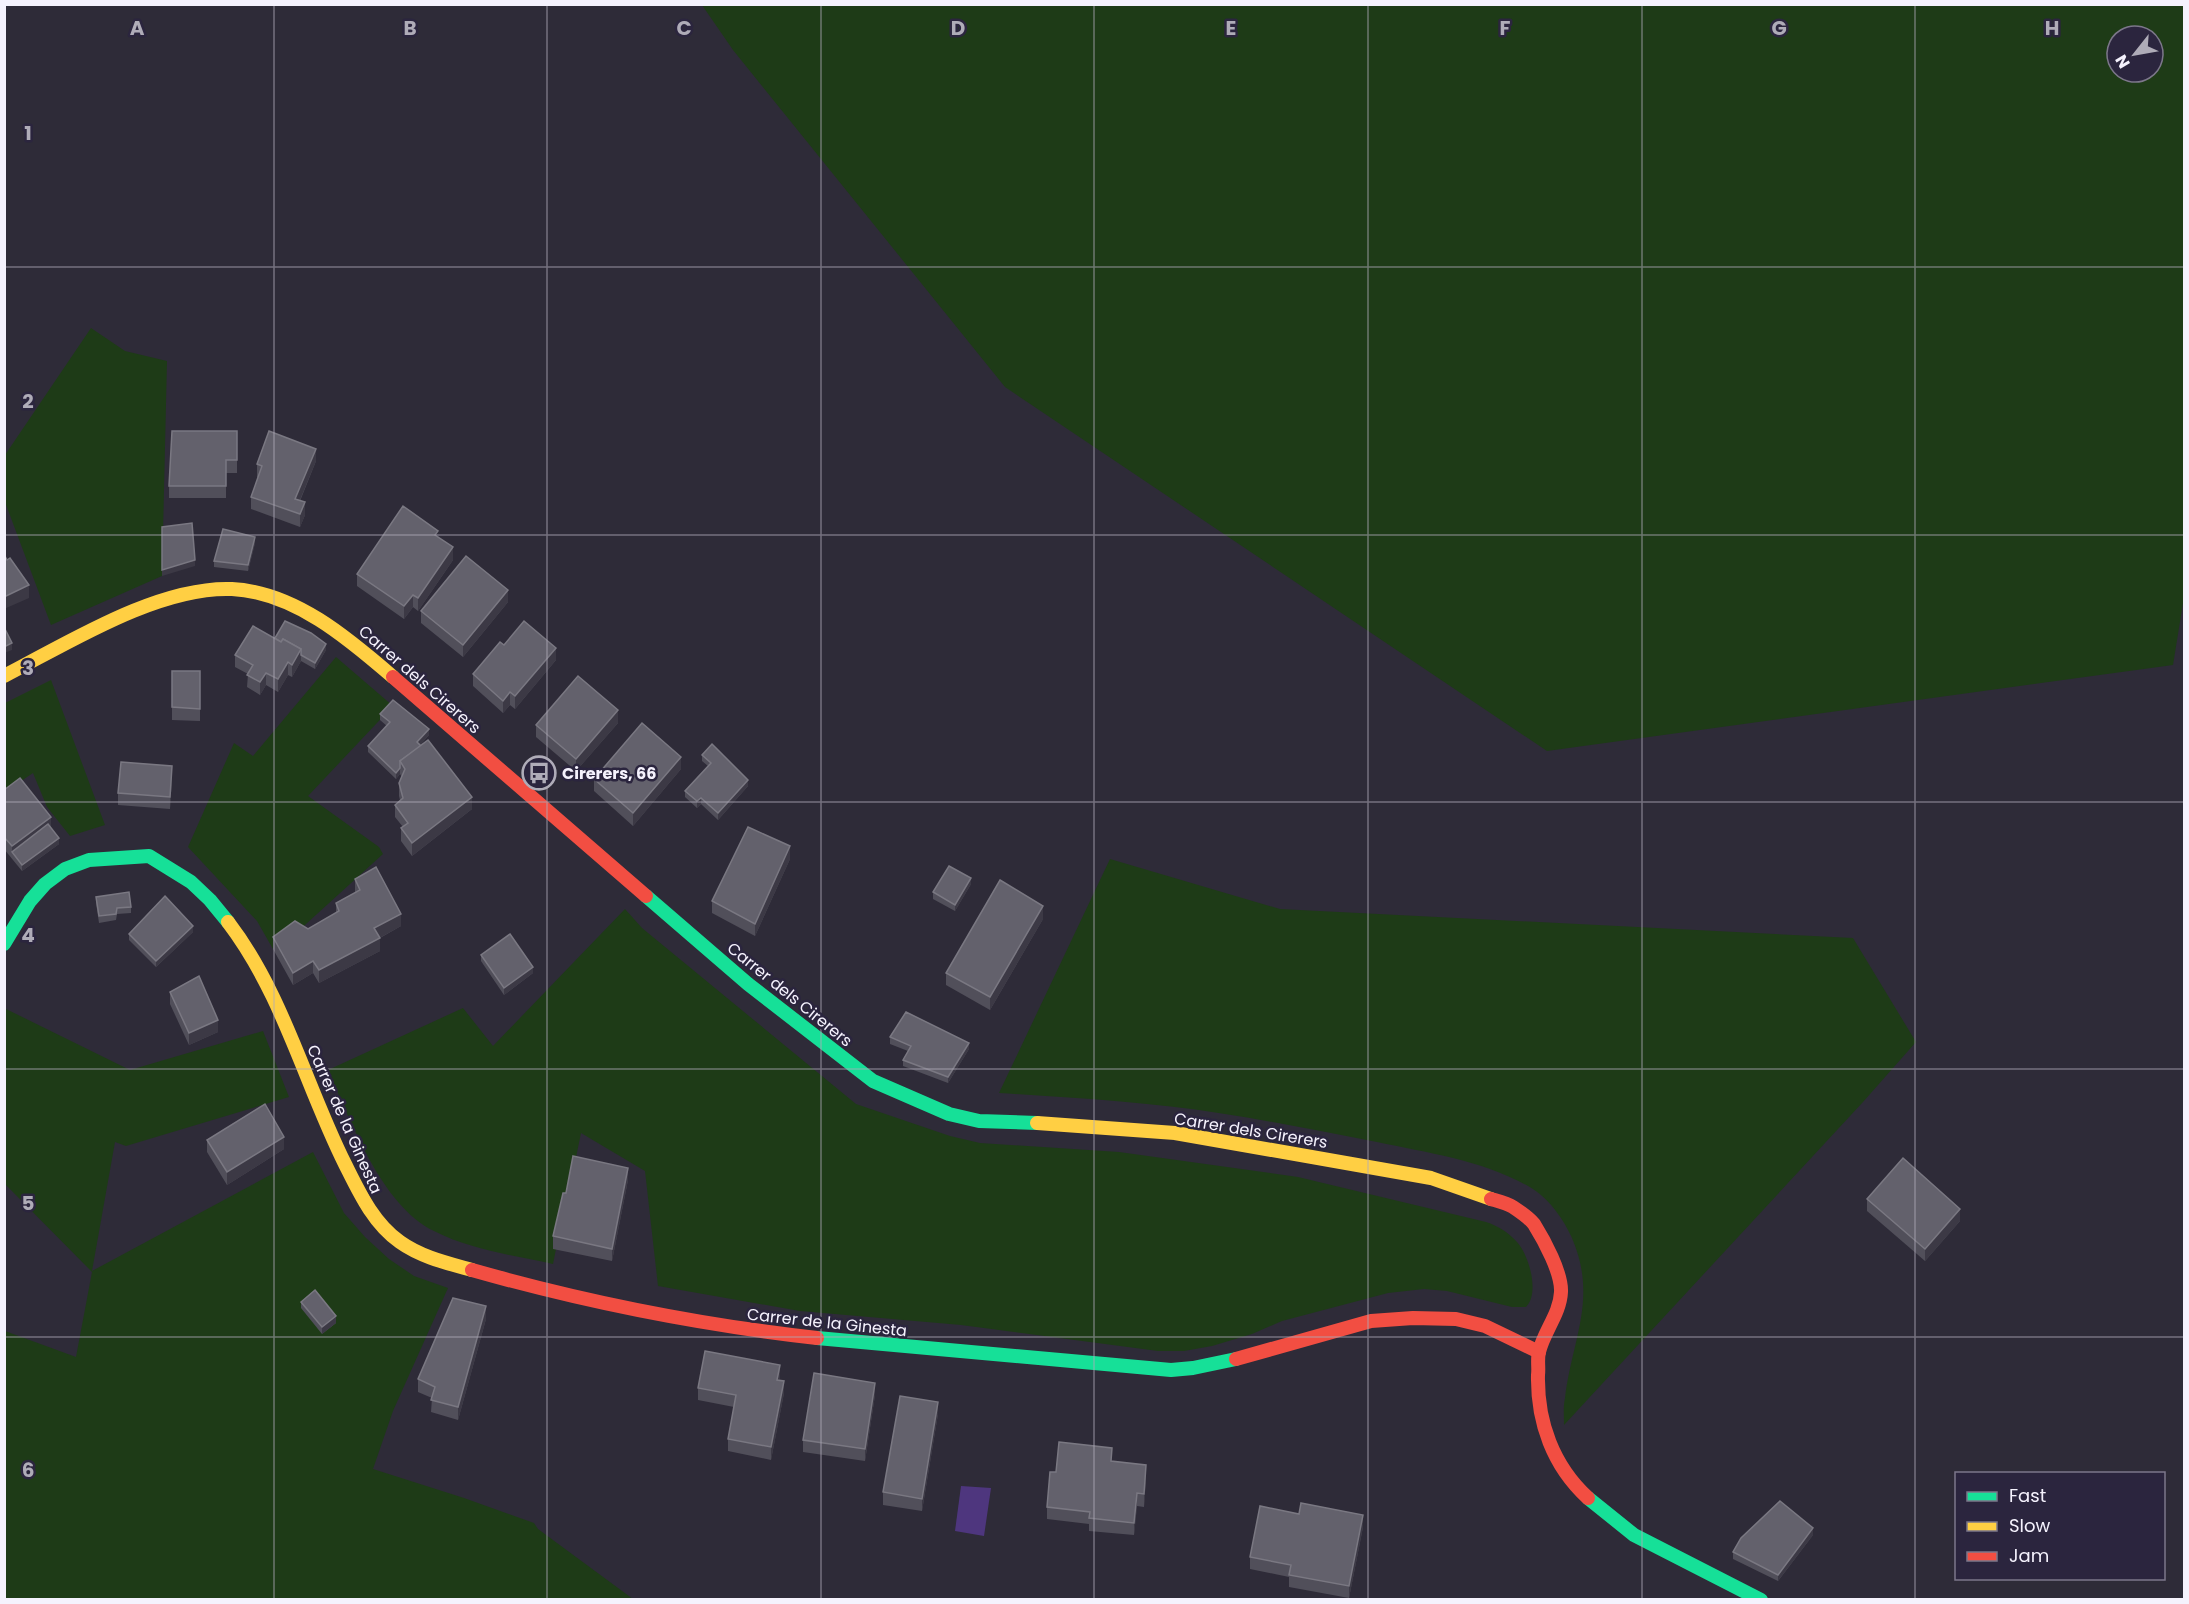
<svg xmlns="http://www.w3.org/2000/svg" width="2189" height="1604" viewBox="0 0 2189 1604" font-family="Poppins,sans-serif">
<rect width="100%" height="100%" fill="#2e2b38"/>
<g fill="#1e3b17" fill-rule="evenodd">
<path d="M702,5H2184V597L2173,665L1547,751L1005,387L733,50ZM2117,36H2153V72H2117Z"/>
<polygon points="91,328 125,351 167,361 162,576 51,625 5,502 5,455"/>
<polygon points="336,657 393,706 308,796 379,847 383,854 295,934 273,949 257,921 188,847 234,743 253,756"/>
<polygon points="51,680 105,825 70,836 47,807 33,773 5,792 5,703"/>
<path d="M1110,859L1280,909L1853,938L1916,1042L1863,1102L1564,1425C1564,1416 1563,1407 1565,1398C1572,1339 1598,1299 1572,1238C1564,1220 1550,1200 1533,1189C1487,1161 1429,1153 1377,1142C1326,1132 1276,1122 1225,1114C1150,1102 1075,1098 999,1093Z"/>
<path d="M625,909L642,928L856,1104L950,1136L980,1143L1119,1152L1298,1177L1486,1222C1498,1226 1508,1232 1517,1242C1529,1255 1540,1293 1526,1307H1512L1447,1291L1424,1289L1388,1293L1282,1321L1252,1334L1212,1346L1184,1351H1158L961,1325L800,1311L658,1286L645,1171L581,1133L566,1206L554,1249H556L553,1264C513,1255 471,1250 434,1231C381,1205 351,1121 328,1070L463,1008L493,1046Z"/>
<polygon points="4,1008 130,1070 263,1031 289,1097 126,1146 115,1142 92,1271 313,1152 344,1213 365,1237 389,1259 414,1276 448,1288 393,1411 373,1469 464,1498 534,1523 538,1529 633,1599 5,1599 5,1331 76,1357 92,1272 5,1184"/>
</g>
<polygon fill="#4e367e" points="961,1486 991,1488 984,1536 955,1531"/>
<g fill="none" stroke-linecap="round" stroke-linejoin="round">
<g stroke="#16e098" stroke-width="14">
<polyline points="646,896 748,984 873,1081 949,1114 979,1121 1037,1123"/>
<polyline points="4,944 30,901 45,884 65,869 89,860 149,856 191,882 210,900 228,922"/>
<polyline points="817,1338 1171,1370 1193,1368 1236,1359"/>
<polyline points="1588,1498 1634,1535 1761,1600"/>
</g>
<g stroke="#ffcf43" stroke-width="14">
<path d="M4,676C68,643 158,586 232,589C294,592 348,638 393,677"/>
<path d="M228,922C283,994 305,1084 345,1164C359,1192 373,1223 400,1242C421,1257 447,1263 472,1270"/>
<polyline points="1037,1123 1175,1133 1431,1178 1491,1199"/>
</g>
<g stroke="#f24e42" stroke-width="14">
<polyline points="393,677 646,896"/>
<path d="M1491,1199C1498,1201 1507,1203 1513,1207C1519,1211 1529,1218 1534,1224C1544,1240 1562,1273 1561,1292C1560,1314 1544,1331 1539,1352C1537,1359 1539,1368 1538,1375C1537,1422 1553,1466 1588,1498"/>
<path d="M472,1270C585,1302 701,1325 817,1338"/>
<polyline points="1236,1359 1371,1321 1413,1318 1456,1319 1485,1326 1539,1352"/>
</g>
</g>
<g fill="#514f5a">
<polygon points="237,431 237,473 226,473 226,498 169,498 169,486"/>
<polygon points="316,461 300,501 305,515 300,527 251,509 251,497 258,477 257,477 257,464"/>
<polygon points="438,536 453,560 418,611 413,607 404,619 357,586 357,574"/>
<polygon points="255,543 248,571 214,567 214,561"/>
<polygon points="508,602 463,657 421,623 421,611"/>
<polygon points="504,645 556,660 515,709 510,705 503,713 473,686 473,674"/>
<polygon points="326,650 315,669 301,661 292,677 288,675 278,692 266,685 260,695 247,687 248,674 235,667 235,655"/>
<polygon points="172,671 200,671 200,721 172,720"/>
<polygon points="380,714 429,735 420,745 472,809 412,856 401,841 401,828 403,827 395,817 395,805 400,800 399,796 399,783 402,777 400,774 396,779 368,752 368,746 387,726 380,720"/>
<polygon points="618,723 576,771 536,737 536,725"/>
<polygon points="702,755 748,786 718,820 701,804 697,808 685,797 685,791 708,766 702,761"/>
<polygon points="681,769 633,826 594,791 594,779"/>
<polygon points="172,778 170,809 118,805 118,793"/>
<polygon points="4,790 51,828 59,844 22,871 4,849"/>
<polygon points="790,859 755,936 712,913 712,901"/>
<polygon points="355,879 401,926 380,938 380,951 319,983 313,973 293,985 273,949 273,937 308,929 336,913 336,903 355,893"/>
<polygon points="971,884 955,911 933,899 933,892"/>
<polygon points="96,897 131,907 131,913 117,914 116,920 99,923 96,903"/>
<polygon points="1043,919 990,1010 946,985 946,973"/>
<polygon points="193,932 156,967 129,940 129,934"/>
<polygon points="481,955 533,973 504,995 481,961"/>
<polygon points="170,992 218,1032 189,1045 170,1004"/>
<polygon points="890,1037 969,1049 948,1083 903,1066 903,1060 908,1051 890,1044"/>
<polygon points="207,1140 284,1149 227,1185 207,1152"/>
<polygon points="628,1180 612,1261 553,1249 553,1236 566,1193"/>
<polygon points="1867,1199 1960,1221 1925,1261 1867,1211"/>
<polygon points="301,1302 336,1323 322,1334 301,1308"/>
<polygon points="486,1319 458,1420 431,1412 432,1398 418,1392 418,1379"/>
<polygon points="780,1377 779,1380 784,1393 771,1460 728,1451 728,1439 734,1407 698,1400 698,1388"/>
<polygon points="875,1395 865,1461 803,1452 803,1440"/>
<polygon points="938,1414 922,1511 883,1505 883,1492"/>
<polygon points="1112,1461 1146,1478 1144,1507 1137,1506 1134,1535 1089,1531 1089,1524 1047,1519 1047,1507 1056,1472"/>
<polygon points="1363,1527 1349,1598 1289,1587 1289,1577 1250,1569 1250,1557"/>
<polygon points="1813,1535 1778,1581 1733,1559 1733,1552"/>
</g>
<g fill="#3c3945">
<polygon points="316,449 316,461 295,512 295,499"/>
<polygon points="305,502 305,515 300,527 300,514"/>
<polygon points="255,537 255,543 248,571 248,565"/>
<polygon points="453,547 453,560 418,611 418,598"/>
<polygon points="195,560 195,566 162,576 162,570"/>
<polygon points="29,585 29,598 4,609 4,597"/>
<polygon points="508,590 508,602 463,657 463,645"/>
<polygon points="413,595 413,607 404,619 404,606"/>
<polygon points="12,643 12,650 4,653 4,647"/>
<polygon points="326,644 326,650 315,669 315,663"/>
<polygon points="556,648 556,660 515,709 515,696"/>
<polygon points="301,649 301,661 292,677 292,665"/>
<polygon points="288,662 288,675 278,692 278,679"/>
<polygon points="266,673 266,685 260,695 260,682"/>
<polygon points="510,692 510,705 503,713 503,701"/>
<polygon points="618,710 618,723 576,771 576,759"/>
<polygon points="429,729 429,735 417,748 417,742"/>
<polygon points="681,757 681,769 633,826 633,813"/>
<polygon points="172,766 172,778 170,809 170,797"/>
<polygon points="400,768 400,774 396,779 396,773"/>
<polygon points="748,780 748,786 718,820 718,813"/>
<polygon points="472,797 472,809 412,856 412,843"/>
<polygon points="701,798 701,804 697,808 697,801"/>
<polygon points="51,817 51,829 12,852 12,846"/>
<polygon points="59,838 59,844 22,871 22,865"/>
<polygon points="790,846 790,859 755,936 755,924"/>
<polygon points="971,878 971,884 955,911 955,905"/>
<polygon points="1043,906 1043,919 990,1010 990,997"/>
<polygon points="401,914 401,926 374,941 374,928"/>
<polygon points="193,926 193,932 156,967 156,961"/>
<polygon points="380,938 380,951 319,983 319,970"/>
<polygon points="313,961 313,973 293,985 293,973"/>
<polygon points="533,967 533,973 504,995 504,988"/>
<polygon points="218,1020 218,1032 189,1045 189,1033"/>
<polygon points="969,1043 969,1049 948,1083 948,1077"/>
<polygon points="284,1137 284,1149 227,1185 227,1172"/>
<polygon points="628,1168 628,1180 612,1261 612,1249"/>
<polygon points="1960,1209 1960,1221 1925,1261 1925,1249"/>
<polygon points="486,1306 486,1319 458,1420 458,1407"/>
<polygon points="336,1316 336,1323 322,1334 322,1327"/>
<polygon points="780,1365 780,1377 777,1392 777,1380"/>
<polygon points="784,1381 784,1393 771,1460 771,1447"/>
<polygon points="875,1383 875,1395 865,1461 865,1449"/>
<polygon points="938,1402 938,1414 922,1511 922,1499"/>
<polygon points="1146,1465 1146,1478 1144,1507 1144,1494"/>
<polygon points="1137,1493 1137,1506 1134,1535 1134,1523"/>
<polygon points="1363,1515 1363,1527 1349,1598 1349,1586"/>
<polygon points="1813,1528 1813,1535 1778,1581 1778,1575"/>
</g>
<g fill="#63616c" stroke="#7a7882" stroke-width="1.5">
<polygon points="172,431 237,431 237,460 226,460 226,486 169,486"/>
<polygon points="269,431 316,449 295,499 305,502 300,514 251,497 262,466 257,464"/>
<polygon points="403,506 438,531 435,535 453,547 418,598 413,595 404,606 357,574"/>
<polygon points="192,523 195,560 162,570 162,527"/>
<polygon points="223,529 255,537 248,565 214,561"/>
<polygon points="4,554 7,560 10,558 29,585 4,597"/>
<polygon points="466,556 508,590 463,645 421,611"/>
<polygon points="285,621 311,633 326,644 315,663 301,655 301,649 283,639 281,642 275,638"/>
<polygon points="524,621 556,648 515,696 510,692 503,701 473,674 500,642 504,645"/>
<polygon points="253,626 281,642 283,639 301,649 292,665 288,662 278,679 266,673 260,682 247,675 253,665 235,655"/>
<polygon points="4,627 12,643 4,647"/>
<polygon points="172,671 200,671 200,709 172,707"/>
<polygon points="578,676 618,710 576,759 536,725"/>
<polygon points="393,700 429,729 417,742 421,746 400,761 400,768 396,773 368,746 390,722 380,714"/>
<polygon points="642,723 681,757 633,813 594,779"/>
<polygon points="428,740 472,797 412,843 401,828 408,823 395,805 403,798 399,783 405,769 400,761"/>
<polygon points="712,744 748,780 718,813 701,798 697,801 685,791 711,763 702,755"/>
<polygon points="121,762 172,766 170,797 118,793"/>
<polygon points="20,778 51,817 12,846 4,837 4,790"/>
<polygon points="48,824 59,838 22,865 12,852"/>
<polygon points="748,827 790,846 755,924 712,901"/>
<polygon points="949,866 971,878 955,905 933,892"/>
<polygon points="376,867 401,914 374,928 380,938 319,970 313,961 293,973 273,937 295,921 308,929 339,911 336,903 360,890 355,879"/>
<polygon points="1000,880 1043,906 990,997 946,973"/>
<polygon points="129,892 131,907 117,908 116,914 99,916 96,897"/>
<polygon points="165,896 193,926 156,961 129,934"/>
<polygon points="510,934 533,967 504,988 481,955"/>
<polygon points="199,976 218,1020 189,1033 170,992"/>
<polygon points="906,1012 969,1043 948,1077 903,1060 911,1046 890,1037"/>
<polygon points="265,1104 284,1137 227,1172 207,1140"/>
<polygon points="573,1156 628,1168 612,1249 553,1236 563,1193 566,1193"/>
<polygon points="1903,1158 1960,1209 1925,1249 1867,1199"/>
<polygon points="315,1290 336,1316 322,1327 301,1302"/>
<polygon points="453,1298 486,1306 458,1407 431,1400 435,1387 418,1379"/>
<polygon points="705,1351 780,1365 777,1380 784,1381 771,1447 728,1439 736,1395 698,1388"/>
<polygon points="814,1373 875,1383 865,1449 803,1440"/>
<polygon points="900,1396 938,1402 922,1499 883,1492"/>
<polygon points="1059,1442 1112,1448 1111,1461 1146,1465 1144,1494 1137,1493 1134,1523 1089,1518 1090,1512 1047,1507 1050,1472 1056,1472"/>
<polygon points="1780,1501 1813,1528 1778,1575 1733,1552 1741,1538"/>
<polygon points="1301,1503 1363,1515 1349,1586 1289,1575 1291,1565 1250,1557 1260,1506 1299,1514"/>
</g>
<path fill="none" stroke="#afacb8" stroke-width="1.5" stroke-opacity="0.55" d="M274,4V1600M547,4V1600M821,4V1600M1094,4V1600M1368,4V1600M1642,4V1600M1915,4V1600M4,267H2184M4,535H2184M4,802H2184M4,1069H2184M4,1337H2184"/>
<defs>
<g id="bus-ring" transform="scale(1.725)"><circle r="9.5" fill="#2b253e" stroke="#afacb8" stroke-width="1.5"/><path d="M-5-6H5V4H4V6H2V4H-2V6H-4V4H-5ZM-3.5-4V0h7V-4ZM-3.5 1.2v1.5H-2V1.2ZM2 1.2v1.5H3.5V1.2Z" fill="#afacb8"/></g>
</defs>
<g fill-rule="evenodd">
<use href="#bus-ring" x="539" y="773"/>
</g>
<g text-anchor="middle" stroke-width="5" stroke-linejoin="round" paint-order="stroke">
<g font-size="16" fill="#f5f2fd" stroke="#2b253e">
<text transform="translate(420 679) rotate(41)" y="6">Carrer dels Cirerers</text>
<text transform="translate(790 994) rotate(39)" y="6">Carrer dels Cirerers</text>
<text transform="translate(345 1119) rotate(66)" y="6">Carrer de la Ginesta</text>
<text transform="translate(1251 1130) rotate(9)" y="6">Carrer dels Cirerers</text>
<text transform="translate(827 1322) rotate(6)" y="6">Carrer de la Ginesta</text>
</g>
<g font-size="16" font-weight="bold" fill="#f5f2fd" stroke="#2b253e" text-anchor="start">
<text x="562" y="779">Cirerers, 66</text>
</g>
</g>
<g font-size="20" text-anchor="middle" font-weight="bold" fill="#afacb8" stroke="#2b253e" stroke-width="5" stroke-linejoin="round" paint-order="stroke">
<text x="137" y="35">A</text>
<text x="410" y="35">B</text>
<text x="684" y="35">C</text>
<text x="958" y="35">D</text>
<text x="1231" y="35">E</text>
<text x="1505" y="35">F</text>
<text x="1779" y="35">G</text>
<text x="2052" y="35">H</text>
<text x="28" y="140">1</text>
<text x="28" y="408">2</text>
<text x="28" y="675">3</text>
<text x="28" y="942">4</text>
<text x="28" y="1210">5</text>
<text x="28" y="1477">6</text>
</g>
<rect width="2189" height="1604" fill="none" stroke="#f5f2fd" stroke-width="12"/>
<rect x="1955" y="1472" width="210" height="108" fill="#2b253e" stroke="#7c778a" stroke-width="1.5"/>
<rect x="1967" y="1492" width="30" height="9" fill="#16e098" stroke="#7c778a" stroke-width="1.5"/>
<text x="2009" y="1502" font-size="18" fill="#f5f2fd">Fast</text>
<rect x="1967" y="1522" width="30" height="9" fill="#ffcf43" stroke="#7c778a" stroke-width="1.5"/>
<text x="2009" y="1532" font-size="18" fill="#f5f2fd">Slow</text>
<rect x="1967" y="1552" width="30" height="9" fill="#f24e42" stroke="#7c778a" stroke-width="1.5"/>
<text x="2009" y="1562" font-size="18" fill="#f5f2fd">Jam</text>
<g transform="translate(2135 54) rotate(239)"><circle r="28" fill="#2b253e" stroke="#7c778a" stroke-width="1.5"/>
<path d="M0-4.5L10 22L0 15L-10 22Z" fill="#afacb8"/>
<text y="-9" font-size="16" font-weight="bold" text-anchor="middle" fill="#f5f2fd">N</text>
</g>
</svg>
